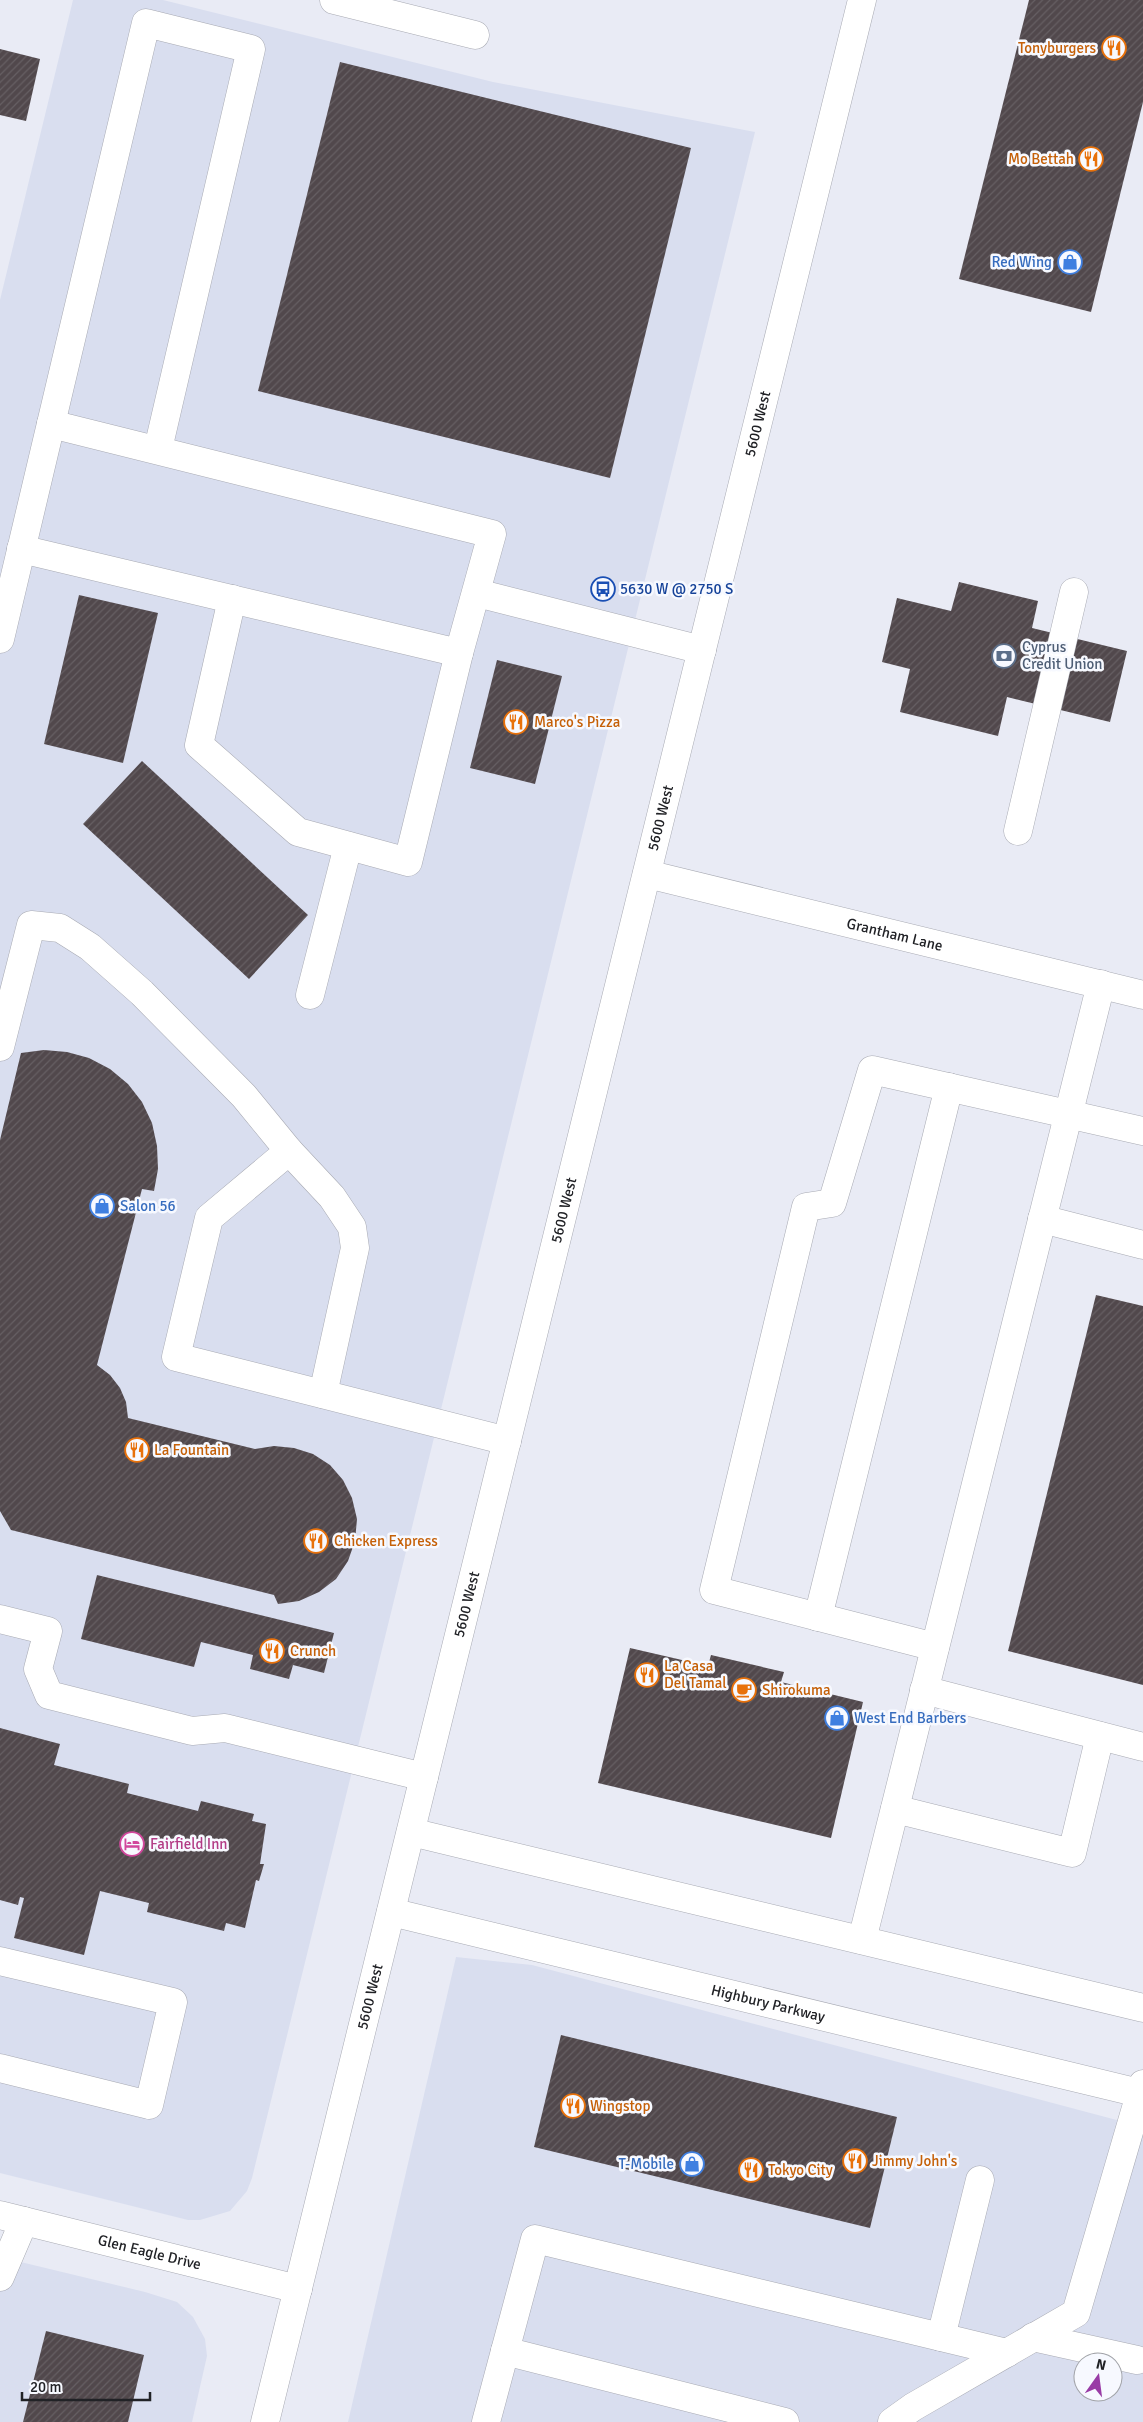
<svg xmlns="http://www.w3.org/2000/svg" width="1143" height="2422" viewBox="0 0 1143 2422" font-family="Signika,sans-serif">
<defs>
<pattern id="building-hatch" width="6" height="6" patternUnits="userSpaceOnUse" patternTransform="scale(1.25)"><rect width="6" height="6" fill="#51484c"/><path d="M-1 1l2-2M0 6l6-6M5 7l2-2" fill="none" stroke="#665f63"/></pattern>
</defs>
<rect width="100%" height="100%" fill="#e9ebf5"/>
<g fill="#d9deef" fill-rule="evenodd">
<polygon points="73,0 163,0 493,82 755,132 252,2178 247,2191 230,2211 200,2220 188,2220 0,2173 0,300"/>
<path d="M456,1957L532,1965L1143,2127V2422H348ZM1083,2362H1113V2392H1083Z"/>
<polygon points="0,2257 145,2292 177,2302 193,2317 205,2339 207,2356 192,2422 0,2422"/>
</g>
<g fill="url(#building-hatch)">
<polygon points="1029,0 1143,0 1143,102 1091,312 959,279"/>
<polygon points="0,49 40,59 26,121 0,115"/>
<polygon points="340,62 691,148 610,478 258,391"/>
<polygon points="959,582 1038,601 1032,628 1127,651 1110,722 1007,697 998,736 900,712 910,669 882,662 897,598 951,611"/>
<polygon points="79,595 158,613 123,763 44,744"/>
<polygon points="497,660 562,676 535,784 470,768"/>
<polygon points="142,761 308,915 249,979 83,824"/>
<polygon points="44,1050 67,1052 89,1058 110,1069 128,1084 142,1102 152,1123 157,1146 158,1169 154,1191 142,1189 97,1365 110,1375 120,1388 126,1402 128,1418 255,1449 274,1446 294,1448 313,1454 330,1465 343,1480 352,1498 357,1519 355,1541 348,1561 336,1579 319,1592 299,1601 278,1604 274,1595 11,1530 0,1511 0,1140 21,1053"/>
<polygon points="1096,1295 1143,1306 1143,1685 1008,1651"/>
<polygon points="97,1575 334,1633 324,1673 293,1665 289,1679 250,1669 253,1655 201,1642 194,1667 81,1639"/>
<polygon points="630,1648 708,1666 711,1655 784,1672 781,1682 863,1702 831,1838 598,1783"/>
<polygon points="0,1728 60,1744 54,1765 129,1784 127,1793 198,1811 201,1801 254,1814 252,1821 266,1824 260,1864 264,1864 259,1881 256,1880 245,1928 226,1923 224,1931 147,1912 149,1903 100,1891 84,1955 14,1938 24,1898 20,1897 18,1905 0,1900"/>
<polygon points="561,2035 897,2117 870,2228 534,2147"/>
<polygon points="46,2331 144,2355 128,2422 23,2422"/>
</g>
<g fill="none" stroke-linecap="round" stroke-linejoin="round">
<g stroke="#a8aab3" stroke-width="29">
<g id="minor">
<polyline points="334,0 475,35"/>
<polyline points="21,549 459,653 492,534 51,424"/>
<polyline points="477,593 702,650"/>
<polyline points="232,599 199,745 298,832 408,862 459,653"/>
<polyline points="0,639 146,23 251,49 158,449"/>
<polyline points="1018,831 1074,592"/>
<path id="s1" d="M647,874L1143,995"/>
<polyline points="310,995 348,846"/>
<polyline points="0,1047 31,925 60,928 90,947 142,993 244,1096 289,1151 209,1218 176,1357 507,1441"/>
<polyline points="289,1151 332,1197 352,1227 355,1248 323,1394"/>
<polyline points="1042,1219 1143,1245"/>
<polyline points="818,1617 949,1087"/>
<polyline points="0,1619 48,1631 38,1669 49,1695 192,1731 225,1728 424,1777"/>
<polyline points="935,1647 714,1590 806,1207 832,1203 872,1070 1143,1131"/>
<polyline points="924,1690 1143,1747"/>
<polyline points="895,1809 1072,1853 1100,1736"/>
<polyline points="411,1832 1143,2008"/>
<path id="s2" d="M391,1912L1143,2094"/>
<polyline points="862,1940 1101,984"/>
<polyline points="0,1961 173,2002 149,2105 0,2068"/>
<path id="s3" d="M0,2215L298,2289"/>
<polyline points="0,2277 24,2221"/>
<polyline points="941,2337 980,2180"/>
<polyline points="1033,2337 1137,2360"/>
<polyline points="505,2351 785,2422"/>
<polyline points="486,2422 535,2239 1007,2353"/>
<polyline points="892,2422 913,2407 1076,2313 1143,2084"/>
</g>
</g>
<g stroke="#a8aab3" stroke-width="29">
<g id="major">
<path id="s4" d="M265,2422L862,0"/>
</g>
</g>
<use href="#minor" stroke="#fff" stroke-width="28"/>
<use href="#major" stroke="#fff" stroke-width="28"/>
</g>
<defs>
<g id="restaurant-ring" transform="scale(1.25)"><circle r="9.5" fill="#f7f9ff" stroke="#e8710a" stroke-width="1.5"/><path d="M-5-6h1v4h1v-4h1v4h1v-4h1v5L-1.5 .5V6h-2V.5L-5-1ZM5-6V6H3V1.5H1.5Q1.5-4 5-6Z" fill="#e8710a"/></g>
<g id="shop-ring" transform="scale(1.25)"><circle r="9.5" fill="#f7f9ff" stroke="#3f7fe0" stroke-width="1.5"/><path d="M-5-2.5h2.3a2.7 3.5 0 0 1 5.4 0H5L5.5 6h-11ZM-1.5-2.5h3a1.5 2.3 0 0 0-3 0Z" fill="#3f7fe0"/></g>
<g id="bus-ring" transform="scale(1.25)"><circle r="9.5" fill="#f7f9ff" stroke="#1a4fb4" stroke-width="1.5"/><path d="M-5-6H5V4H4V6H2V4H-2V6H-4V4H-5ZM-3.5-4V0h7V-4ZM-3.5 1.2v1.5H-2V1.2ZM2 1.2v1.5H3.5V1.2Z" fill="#1a4fb4"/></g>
<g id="bank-ring" transform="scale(1.25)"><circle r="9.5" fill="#f7f9ff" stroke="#5c6f8a" stroke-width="1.5"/><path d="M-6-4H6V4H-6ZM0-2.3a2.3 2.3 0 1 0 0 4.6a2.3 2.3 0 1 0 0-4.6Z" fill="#5c6f8a"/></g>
<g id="cafe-ring" transform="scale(1.25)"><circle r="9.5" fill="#f7f9ff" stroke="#e8710a" stroke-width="1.5"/><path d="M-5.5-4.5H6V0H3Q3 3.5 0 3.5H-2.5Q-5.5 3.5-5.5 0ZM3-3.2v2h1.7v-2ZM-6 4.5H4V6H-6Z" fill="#e8710a"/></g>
<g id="hotel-ring" transform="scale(1.25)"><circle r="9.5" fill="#f7f9ff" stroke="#d1479c" stroke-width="1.5"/><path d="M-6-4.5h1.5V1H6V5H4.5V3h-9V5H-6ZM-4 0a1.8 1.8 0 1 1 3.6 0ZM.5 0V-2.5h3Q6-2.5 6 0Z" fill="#d1479c"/></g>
</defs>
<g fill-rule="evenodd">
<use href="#restaurant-ring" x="1114" y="48"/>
<use href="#restaurant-ring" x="1091" y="159"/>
<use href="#shop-ring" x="1070" y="262"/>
<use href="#bus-ring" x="603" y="589"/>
<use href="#bank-ring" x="1004" y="656"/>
<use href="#restaurant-ring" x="516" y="722"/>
<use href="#shop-ring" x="102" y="1206"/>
<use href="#restaurant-ring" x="137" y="1450"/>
<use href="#restaurant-ring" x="316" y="1541"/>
<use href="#restaurant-ring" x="272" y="1651"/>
<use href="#restaurant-ring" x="647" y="1675"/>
<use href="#cafe-ring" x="744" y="1690"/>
<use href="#shop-ring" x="837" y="1718"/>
<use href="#hotel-ring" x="132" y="1844"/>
<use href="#restaurant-ring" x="573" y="2106"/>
<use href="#restaurant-ring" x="855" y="2161"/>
<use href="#shop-ring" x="692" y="2164"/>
<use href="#restaurant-ring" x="751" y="2170"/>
</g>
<g text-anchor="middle" stroke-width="5" stroke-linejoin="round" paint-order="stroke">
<g font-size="15" fill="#c56008" stroke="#f7f9ff" text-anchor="start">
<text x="1096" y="53" text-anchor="end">Tonyburgers</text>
<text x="1074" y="164" text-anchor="end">Mo Bettah</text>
<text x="534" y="727">Marco's Pizza</text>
<text x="154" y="1455">La Fountain</text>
<text x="334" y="1546">Chicken Express</text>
<text x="290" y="1656">Crunch</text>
<text x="664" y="1671">La Casa<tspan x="664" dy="17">Del Tamal</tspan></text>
<text x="762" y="1695">Shirokuma</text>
<text x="590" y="2111">Wingstop</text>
<text x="872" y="2166">Jimmy John's</text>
<text x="768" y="2175">Tokyo City</text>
</g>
<g font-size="15" fill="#366cbe" stroke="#f7f9ff" text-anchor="end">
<text x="1052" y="267">Red Wing</text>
<text x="120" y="1211" text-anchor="start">Salon 56</text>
<text x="854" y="1723" text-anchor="start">West End Barbers</text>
<text x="674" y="2169">T-Mobile</text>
</g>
<g font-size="15" fill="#212226" stroke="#f7f9ff">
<text dy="5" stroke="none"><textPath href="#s4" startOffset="2058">5600 West</textPath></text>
<text dy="5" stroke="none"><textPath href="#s4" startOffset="1652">5600 West</textPath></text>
<text dy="5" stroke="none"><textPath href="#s1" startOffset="255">Grantham Lane</textPath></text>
<text dy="5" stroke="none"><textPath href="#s4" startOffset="1248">5600 West</textPath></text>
<text dy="5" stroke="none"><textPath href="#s4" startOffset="842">5600 West</textPath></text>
<text dy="5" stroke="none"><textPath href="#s4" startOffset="438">5600 West</textPath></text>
<text dy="5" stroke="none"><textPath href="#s2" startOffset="388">Highbury Parkway</textPath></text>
<text dy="5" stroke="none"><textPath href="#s3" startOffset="154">Glen Eagle Drive</textPath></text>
</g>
<g font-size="15" fill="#164399" stroke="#f7f9ff" text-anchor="start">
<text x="620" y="594">5630 W @ 2750 S</text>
</g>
<g font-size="15" fill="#4e5e75" stroke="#f7f9ff" text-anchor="start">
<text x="1022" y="652">Cyprus<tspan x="1022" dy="17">Credit Union</tspan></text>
</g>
<g font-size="15" fill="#b23c85" stroke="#f7f9ff" text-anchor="start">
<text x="150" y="1849">Fairfield Inn</text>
</g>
</g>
<g transform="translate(1098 2377) rotate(14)"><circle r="24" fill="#f7f9ff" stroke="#a1a3a8"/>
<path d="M0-4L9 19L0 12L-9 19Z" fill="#993ca6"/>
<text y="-8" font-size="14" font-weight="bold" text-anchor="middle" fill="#212226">N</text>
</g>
<path d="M22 2392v8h128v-8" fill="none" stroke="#212226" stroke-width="2.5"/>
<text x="30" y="2392" font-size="15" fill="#212226" stroke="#f7f9ff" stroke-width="4" paint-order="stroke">20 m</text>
</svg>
